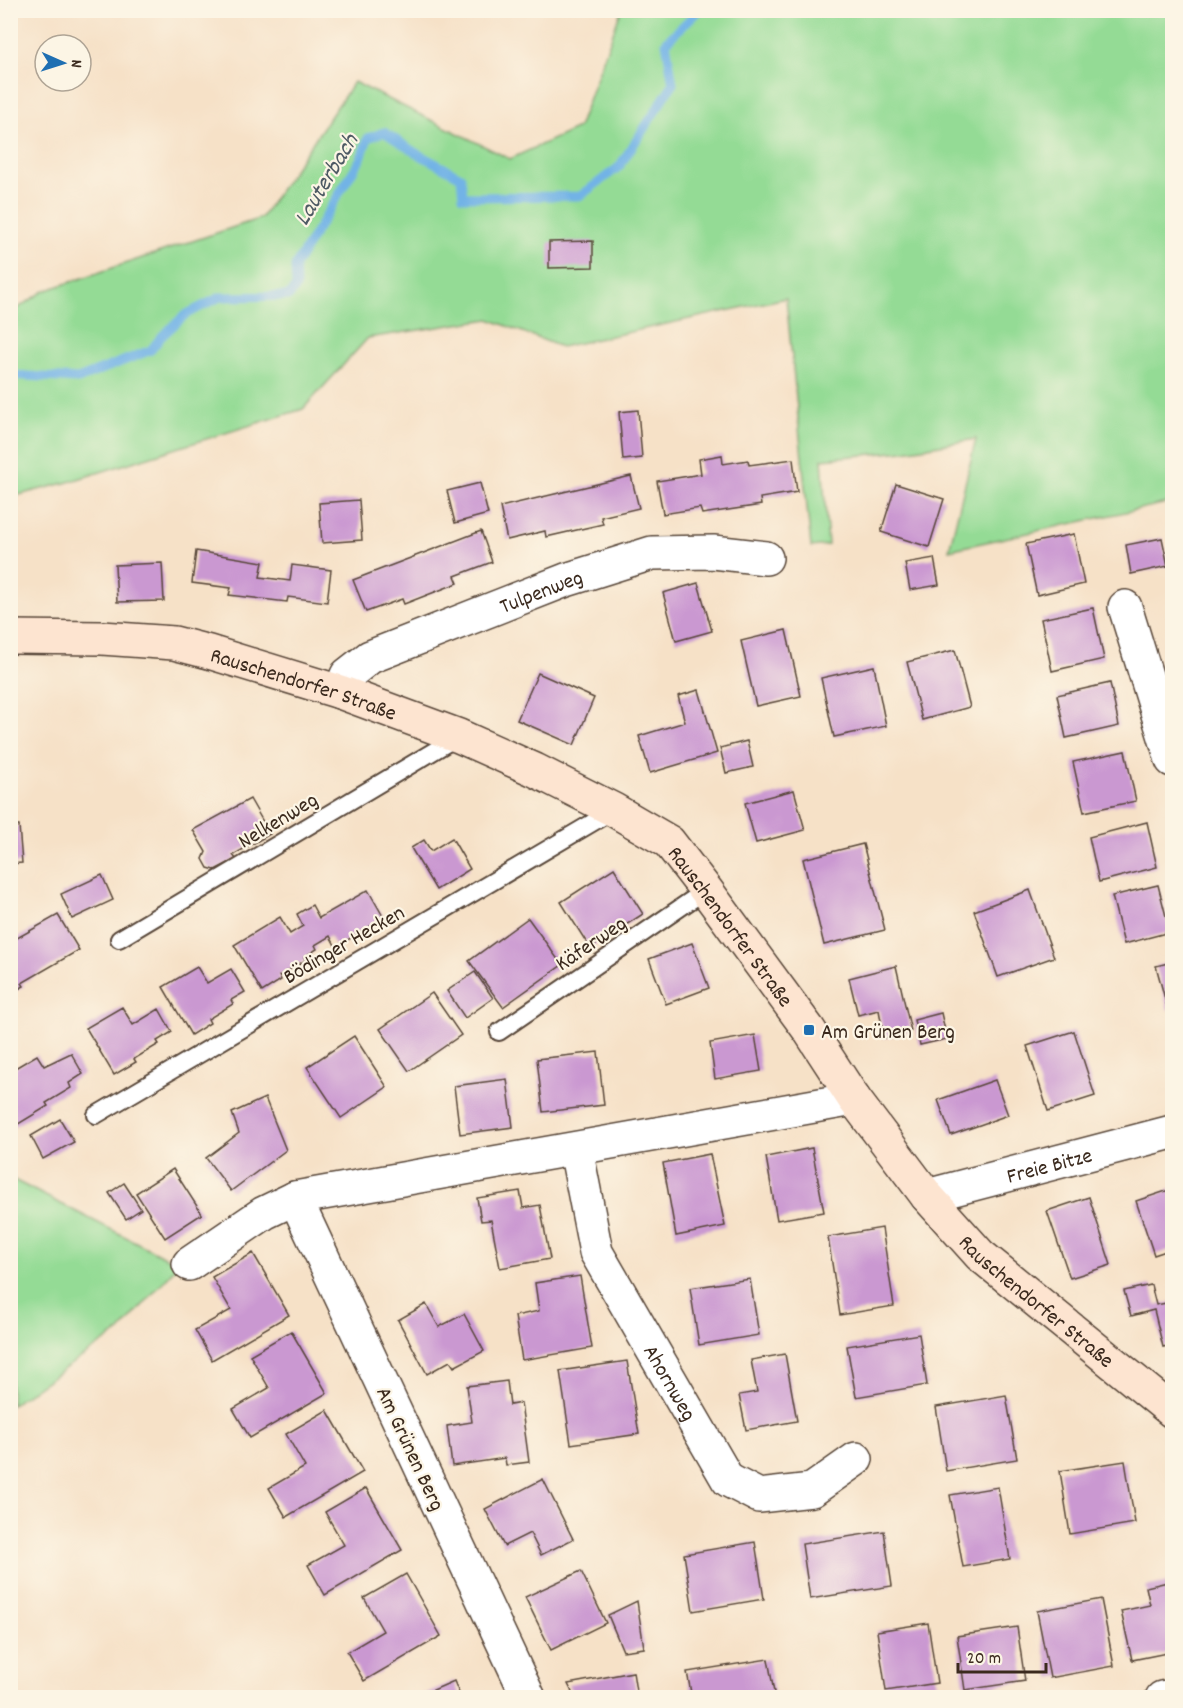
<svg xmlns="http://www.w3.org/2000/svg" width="1183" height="1708" viewBox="0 0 1183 1708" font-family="Dekko,sans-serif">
<rect width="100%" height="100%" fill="#fcf5e5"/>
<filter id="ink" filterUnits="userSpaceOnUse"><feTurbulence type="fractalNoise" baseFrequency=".0167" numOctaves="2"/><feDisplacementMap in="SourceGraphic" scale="12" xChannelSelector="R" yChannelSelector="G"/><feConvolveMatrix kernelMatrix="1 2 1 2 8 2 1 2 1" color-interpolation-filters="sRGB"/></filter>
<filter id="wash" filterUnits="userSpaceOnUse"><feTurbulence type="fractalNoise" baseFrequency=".008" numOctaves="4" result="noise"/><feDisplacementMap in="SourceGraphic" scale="24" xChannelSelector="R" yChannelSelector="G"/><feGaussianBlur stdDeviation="1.35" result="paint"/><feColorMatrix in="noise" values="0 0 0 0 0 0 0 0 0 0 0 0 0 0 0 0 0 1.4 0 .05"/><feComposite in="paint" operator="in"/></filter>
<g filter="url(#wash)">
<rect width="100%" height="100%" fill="#f6e1c7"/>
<g fill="#94db95" stroke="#68825a" stroke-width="1.5">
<polygon points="621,11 1172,11 1172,502 949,550 976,439 904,451 822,459 828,545 811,547 786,298 561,347 489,319 368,338 303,409 65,483 11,497 11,313 44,291 261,218 354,82 510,159 578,128"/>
<polygon points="10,1178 179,1264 120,1331 11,1405"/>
</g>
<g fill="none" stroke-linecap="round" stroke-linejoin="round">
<polyline stroke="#72b3e6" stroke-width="9" points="10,375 78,379 151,350 161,337 185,315 220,297 289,296 296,287 295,266 361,158 368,138 384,132 416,153 461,177 463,197 580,196 619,167 673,84 666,42 699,10"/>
</g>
<g id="blocks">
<g fill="#ca98d1">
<polygon points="593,241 593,267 549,268 549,242"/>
<polygon points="638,410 642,458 623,460 619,412"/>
<polygon points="722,455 723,464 748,460 749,465 793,459 797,492 760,498 761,505 702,514 700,508 663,514 657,481 701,474 699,459"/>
<polygon points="631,476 639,508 601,517 603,524 546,537 545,531 507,540 500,507"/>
<polygon points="480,483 488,514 455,523 447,491"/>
<polygon points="896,484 944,499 929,547 881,532"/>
<polygon points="359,500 362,540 322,543 319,503"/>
<polygon points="481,531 492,562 455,576 458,583 404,604 402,599 366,612 353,580"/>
<polygon points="1074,534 1084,584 1037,595 1026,544"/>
<polygon points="1162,538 1168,566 1131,574 1126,545"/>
<polygon points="196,551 263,562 260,577 290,581 292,565 331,570 327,602 288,597 287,602 229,595 231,588 192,583"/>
<polygon points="934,558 939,585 910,590 905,563"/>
<polygon points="162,563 164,601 117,602 115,565"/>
<polygon points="698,583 712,631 676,641 663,593"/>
<polygon points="1093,608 1104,659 1052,671 1041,619"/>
<polygon points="786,630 801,696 756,706 741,641"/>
<polygon points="955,650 970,707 922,720 907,662"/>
<polygon points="874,666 886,726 834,737 821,678"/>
<polygon points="538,673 594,698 574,745 517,720"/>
<polygon points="1110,683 1119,726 1066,738 1057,695"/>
<polygon points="699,690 717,753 650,773 639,736 685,722 678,696"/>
<polygon points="747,741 753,767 726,773 720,748"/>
<polygon points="1125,751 1136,801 1084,812 1073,762"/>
<polygon points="794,790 805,830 756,843 745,803"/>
<polygon points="250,799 270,834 233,855 236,859 215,870 208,868 203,859 206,852 193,830"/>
<polygon points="1147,822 1157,867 1099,882 1089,837"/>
<polygon points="10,826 19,826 22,863 10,864"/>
<polygon points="452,838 470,869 436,890 411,848 424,840 431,851"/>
<polygon points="863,844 885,930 824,945 803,859"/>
<polygon points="614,868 643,914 590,948 561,902"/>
<polygon points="102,875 113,900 72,919 61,894"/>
<polygon points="1158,885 1170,932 1124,944 1112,896"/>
<polygon points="368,890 384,918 336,947 330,936 315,945 317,949 304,957 306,960 279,976 281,980 262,992 234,945 280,917 290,934 303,926 297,914 312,905 319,918"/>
<polygon points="1030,890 1054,957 998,977 974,911"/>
<polygon points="58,915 79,950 22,983 24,986 10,994 10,942"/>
<polygon points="528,918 562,965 503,1007 469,961"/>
<polygon points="692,943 709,988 666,1004 649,959"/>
<polygon points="1172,962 1172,1009 1168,1010 1156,966"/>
<polygon points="896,966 911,1031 884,1038 879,1010 858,1015 849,978"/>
<polygon points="197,967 207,983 231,969 245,992 231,1000 233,1004 208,1019 210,1023 191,1035 163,987"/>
<polygon points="475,972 493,998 465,1018 447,991"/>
<polygon points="432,993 461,1035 409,1071 380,1029"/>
<polygon points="122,1007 133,1025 159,1009 172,1032 157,1041 159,1044 134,1059 136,1062 114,1075 86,1028"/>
<polygon points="941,1013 947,1039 920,1045 914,1020"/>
<polygon points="1074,1031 1095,1096 1048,1111 1027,1046"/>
<polygon points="755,1035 761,1071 715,1079 710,1043"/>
<polygon points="354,1036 387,1087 341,1118 307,1067"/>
<polygon points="598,1052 604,1105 543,1112 537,1059"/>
<polygon points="71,1053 83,1074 69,1083 71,1088 46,1103 48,1106 10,1129 10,1071 37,1055 44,1066"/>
<polygon points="507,1079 513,1127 460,1134 454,1086"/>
<polygon points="995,1080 1008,1115 951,1135 938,1100"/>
<polygon points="265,1098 286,1150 231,1191 206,1158 239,1133 232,1113"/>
<polygon points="60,1119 74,1142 43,1159 31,1136"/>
<polygon points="812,1148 824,1212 777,1220 766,1157"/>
<polygon points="710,1154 725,1226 676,1236 663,1163"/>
<polygon points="173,1169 202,1214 165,1238 136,1193"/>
<polygon points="124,1183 141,1209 126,1219 109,1193"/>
<polygon points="1172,1189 1172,1249 1154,1255 1136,1201"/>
<polygon points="520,1191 523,1208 540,1205 550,1259 500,1268 491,1220 481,1221 477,1198"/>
<polygon points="1089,1197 1111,1265 1070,1278 1047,1211"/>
<polygon points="882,1228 894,1306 840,1315 828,1237"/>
<polygon points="253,1253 289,1315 212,1360 195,1330 231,1310 212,1277"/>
<polygon points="580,1276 592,1348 522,1360 515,1316 539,1311 535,1283"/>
<polygon points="750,1279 759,1335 699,1345 690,1288"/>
<polygon points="1151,1285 1156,1305 1172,1302 1172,1345 1163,1347 1154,1310 1131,1316 1124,1291"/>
<polygon points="426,1304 439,1327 464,1314 484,1351 454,1367 450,1361 427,1374 398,1320"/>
<polygon points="291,1331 327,1393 250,1438 233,1409 269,1388 250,1355"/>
<polygon points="919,1334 927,1385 856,1397 847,1346"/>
<polygon points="785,1354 797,1421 746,1430 739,1395 757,1392 751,1360"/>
<polygon points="627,1361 639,1434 571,1444 560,1371"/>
<polygon points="507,1381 510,1405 521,1403 529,1462 506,1465 505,1458 452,1466 447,1426 472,1422 467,1386"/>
<polygon points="1006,1395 1017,1459 946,1471 936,1407"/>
<polygon points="327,1410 363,1472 286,1517 269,1488 305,1467 286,1434"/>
<polygon points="1125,1461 1135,1523 1070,1534 1060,1471"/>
<polygon points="543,1479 573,1539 541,1555 530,1533 504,1546 485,1509"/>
<polygon points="998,1487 1010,1559 963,1567 950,1495"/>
<polygon points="366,1488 402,1550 325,1595 308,1565 344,1545 325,1512"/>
<polygon points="884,1531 892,1586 810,1599 802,1544"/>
<polygon points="755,1542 764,1599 693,1611 684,1554"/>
<polygon points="581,1571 606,1623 551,1650 525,1597"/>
<polygon points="406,1574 441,1636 364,1681 347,1652 383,1631 364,1598"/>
<polygon points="1172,1581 1172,1652 1132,1660 1121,1611 1150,1605 1146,1587"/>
<polygon points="1101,1599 1114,1666 1050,1678 1037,1611"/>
<polygon points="637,1601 644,1648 623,1651 608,1615"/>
<polygon points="928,1623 937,1683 886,1691 877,1631"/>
<polygon points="1017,1627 1025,1681 965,1690 957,1636"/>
<polygon points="768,1659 775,1698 692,1698 687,1672"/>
<polygon points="633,1672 637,1698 575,1698 568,1684"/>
<polygon points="454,1681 461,1698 415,1698"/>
</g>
</g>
</g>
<g filter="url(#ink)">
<use href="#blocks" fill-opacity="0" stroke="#574537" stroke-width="1.5"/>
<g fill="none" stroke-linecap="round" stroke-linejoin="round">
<g stroke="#574537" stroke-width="20">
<g id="lane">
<polyline points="119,939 459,736"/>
<polyline points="499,1032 706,890"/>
<polyline points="96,1115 614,810"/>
</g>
</g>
<g stroke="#574537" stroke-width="36">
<g id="street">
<polyline points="1125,607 1172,760"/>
<path id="s1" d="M340,692L347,675L370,657L566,580L652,553L713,552L766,558"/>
<path id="s2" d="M576,1149L596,1252L728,1480L759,1496L812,1490L856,1459"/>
<path id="s3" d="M927,1196L1172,1132"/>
<polyline points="189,1264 264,1213 295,1198"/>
<polyline points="529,1698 295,1198 854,1099"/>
<polyline points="1162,1698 1172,1696"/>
</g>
</g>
<g stroke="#574537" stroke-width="36">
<g id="secondary">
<path id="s4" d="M10,637L102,638L174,643L209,652L340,692L459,736L535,770L614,810L669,842L706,890L809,1030L854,1099L927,1196L980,1255L1172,1411"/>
</g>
</g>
<use href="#lane" stroke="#fff" stroke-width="16"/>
<use href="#street" stroke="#fff" stroke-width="33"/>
<use href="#secondary" stroke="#fde4d0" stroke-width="33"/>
</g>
</g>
<rect fill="#1f6fb2" stroke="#fcf5e5" stroke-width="2" x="803" y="1024" width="12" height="12" rx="3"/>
<g text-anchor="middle" stroke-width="4.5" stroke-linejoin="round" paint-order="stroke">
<g font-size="22" fill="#3b2a1e" stroke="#fcf5e5">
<text dy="8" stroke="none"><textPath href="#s1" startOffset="231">Tulpenweg</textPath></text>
<text dy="8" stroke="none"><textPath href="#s4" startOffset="300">Rauschendorfer Straße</textPath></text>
<text transform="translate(277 819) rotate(-31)" y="8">Nelkenweg</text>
<text dy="8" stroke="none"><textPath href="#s4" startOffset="804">Rauschendorfer Straße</textPath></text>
<text transform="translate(590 942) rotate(-34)" y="8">Käferweg</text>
<text transform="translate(343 943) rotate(-30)" y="8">Bödinger Hecken</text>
<text dy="8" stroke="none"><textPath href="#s3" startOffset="126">Freie Bitze</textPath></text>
<text dy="8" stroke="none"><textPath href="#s4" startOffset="1290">Rauschendorfer Straße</textPath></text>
<text dy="8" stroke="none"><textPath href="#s2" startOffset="255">Ahornweg</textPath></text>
<text transform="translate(412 1448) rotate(65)" y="8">Am Grünen Berg</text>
</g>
<g font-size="22" fill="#3b2a1e" stroke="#fcf5e5" text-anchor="start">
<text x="821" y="1038">Am Grünen Berg</text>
</g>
<g font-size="24" font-style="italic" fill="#4e5a64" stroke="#fcf5e5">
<text transform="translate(325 179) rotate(-59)" y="8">Lauterbach</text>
</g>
</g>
<rect width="1183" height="1708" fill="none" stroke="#fcf5e5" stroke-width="36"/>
<g transform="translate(63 63) rotate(93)"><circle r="28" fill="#fcf5e5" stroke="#afa495" stroke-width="1.5"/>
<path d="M0-4.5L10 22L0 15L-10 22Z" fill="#1f6fb2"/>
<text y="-9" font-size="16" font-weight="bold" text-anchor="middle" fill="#3b2a1e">N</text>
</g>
<path d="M958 1663v9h88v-9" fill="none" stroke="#3b2a1e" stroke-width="3"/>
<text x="967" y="1663" font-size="18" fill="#3b2a1e" stroke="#fcf5e5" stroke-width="4.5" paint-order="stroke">20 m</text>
</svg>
